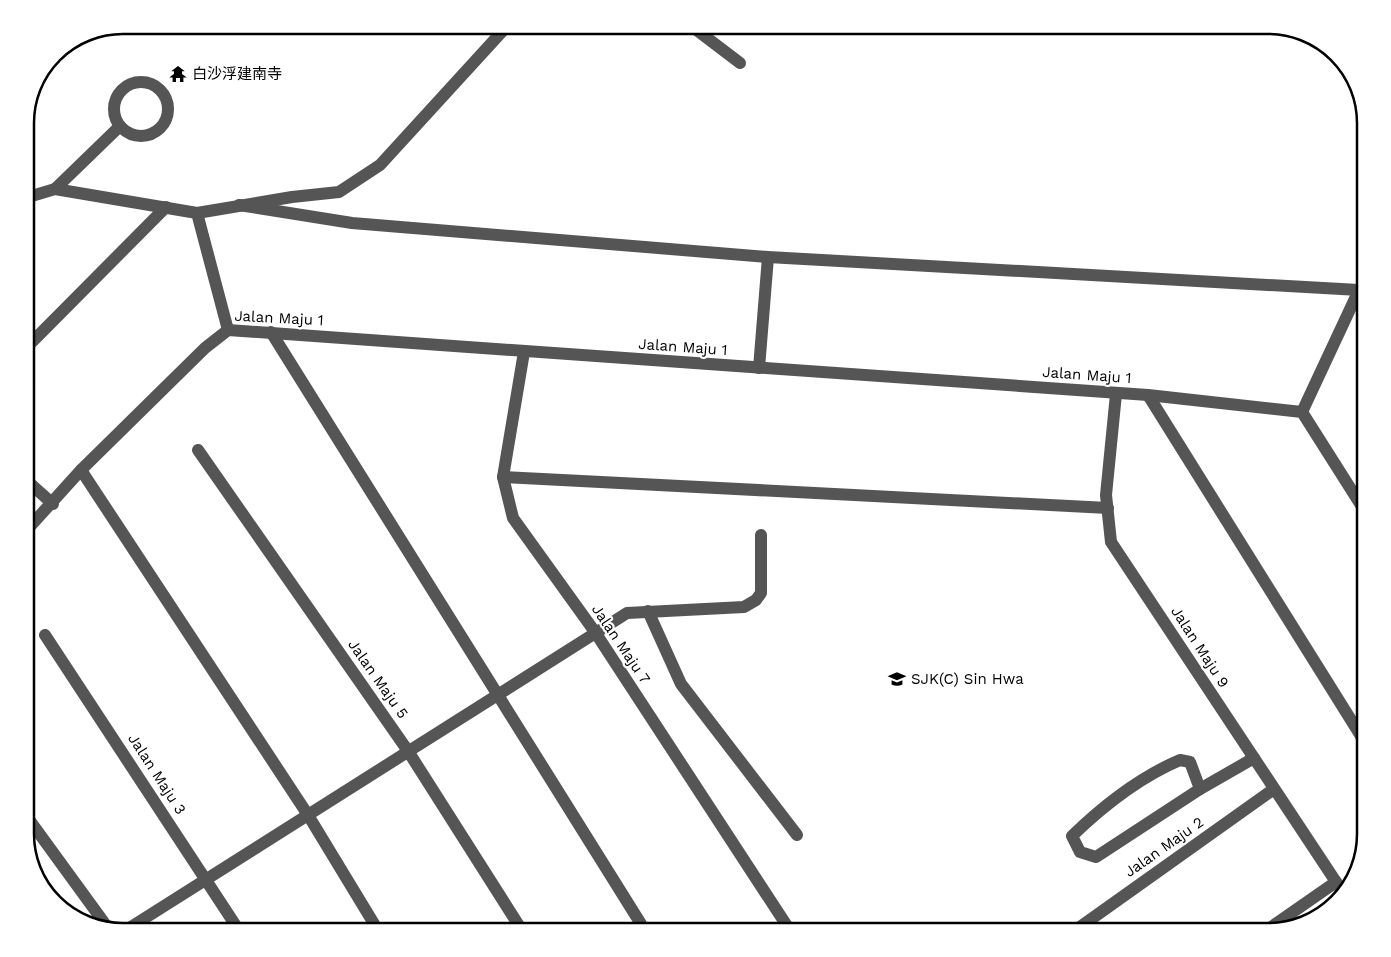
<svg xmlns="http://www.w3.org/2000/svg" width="1391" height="957" viewBox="0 0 1391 957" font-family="'Work Sans','Noto Sans SC',sans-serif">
<rect width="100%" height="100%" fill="#fff"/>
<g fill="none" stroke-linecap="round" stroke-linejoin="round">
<g stroke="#555" stroke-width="12">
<polyline points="690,25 740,63"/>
<circle cx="141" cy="109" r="27"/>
<polyline points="55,189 120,126"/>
<polyline points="25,198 55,189 197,213 228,330"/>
<polyline points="239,205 352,223 768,257 1359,290 1366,302"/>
<polyline points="197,213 292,197 339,192 380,165 508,25"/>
<polyline points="271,332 646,932"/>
<polyline points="25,349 166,207"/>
<polyline points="524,352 503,477 513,518 595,632 791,932"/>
<polyline points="759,368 768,257"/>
<polyline points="1116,394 1106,495 1111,542 1344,894"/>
<polyline points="1148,395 1366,744"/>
<polyline points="1302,412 1359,290"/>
<polyline points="198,450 408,751 523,932"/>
<polyline points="81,470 308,815 379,932"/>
<polyline points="503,477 1108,508"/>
<polyline points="25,479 53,504"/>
<polyline points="25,532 81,470 205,348 228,330 1148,395 1302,412 1366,513"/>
<polyline points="648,611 681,684 797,835"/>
<polyline points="45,635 240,932"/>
<path d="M1180,760L1190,762L1200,789L1096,857L1080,852L1072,836C1103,806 1140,777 1180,760Z"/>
<polyline points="1200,789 1254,758"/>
<polyline points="25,814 108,928"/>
<polyline points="123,932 627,613 744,607 756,600 761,593 761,535"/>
<polyline points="1073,932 1274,789"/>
<polyline points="1264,932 1336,882"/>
</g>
</g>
<defs>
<g id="temple-bare" transform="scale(1.35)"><path d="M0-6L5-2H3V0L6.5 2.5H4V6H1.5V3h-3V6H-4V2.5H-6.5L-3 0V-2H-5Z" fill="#000" stroke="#fff" stroke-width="2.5" paint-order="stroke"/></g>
<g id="school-bare" transform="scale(1.35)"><path d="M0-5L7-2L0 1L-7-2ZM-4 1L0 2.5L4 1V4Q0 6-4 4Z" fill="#000" stroke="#fff" stroke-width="2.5" paint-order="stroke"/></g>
</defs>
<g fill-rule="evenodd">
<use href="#temple-bare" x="178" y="74"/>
<use href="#school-bare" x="897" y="679"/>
</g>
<g text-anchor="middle" stroke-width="4.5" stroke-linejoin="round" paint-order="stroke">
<g font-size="15" fill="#000" stroke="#fff" text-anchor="start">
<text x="192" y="79">白沙浮建南寺</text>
<text x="911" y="684">SJK(C) Sin Hwa</text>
</g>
<g font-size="15" fill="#000" stroke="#fff">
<text transform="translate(279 318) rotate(3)" y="5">Jalan Maju 1</text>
<text transform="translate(683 347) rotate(4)" y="5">Jalan Maju 1</text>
<text transform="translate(1087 375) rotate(4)" y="5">Jalan Maju 1</text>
<text transform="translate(621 644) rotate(56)" y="5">Jalan Maju 7</text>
<text transform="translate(1200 647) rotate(57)" y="5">Jalan Maju 9</text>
<text transform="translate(378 679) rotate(55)" y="5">Jalan Maju 5</text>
<text transform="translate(157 774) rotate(57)" y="5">Jalan Maju 3</text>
<text transform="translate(1164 847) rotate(-35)" y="5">Jalan Maju 2</text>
</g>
</g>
<path d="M0 0H1391V957H0ZM123 34H1268A89 89 0 0 1 1357 123V834A89 89 0 0 1 1268 923H123A89 89 0 0 1 34 834V123A89 89 0 0 1 123 34Z" fill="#fff" fill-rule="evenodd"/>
<path fill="none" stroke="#000" stroke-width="2.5" d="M123 34H1268A89 89 0 0 1 1357 123V834A89 89 0 0 1 1268 923H123A89 89 0 0 1 34 834V123A89 89 0 0 1 123 34Z"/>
</svg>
